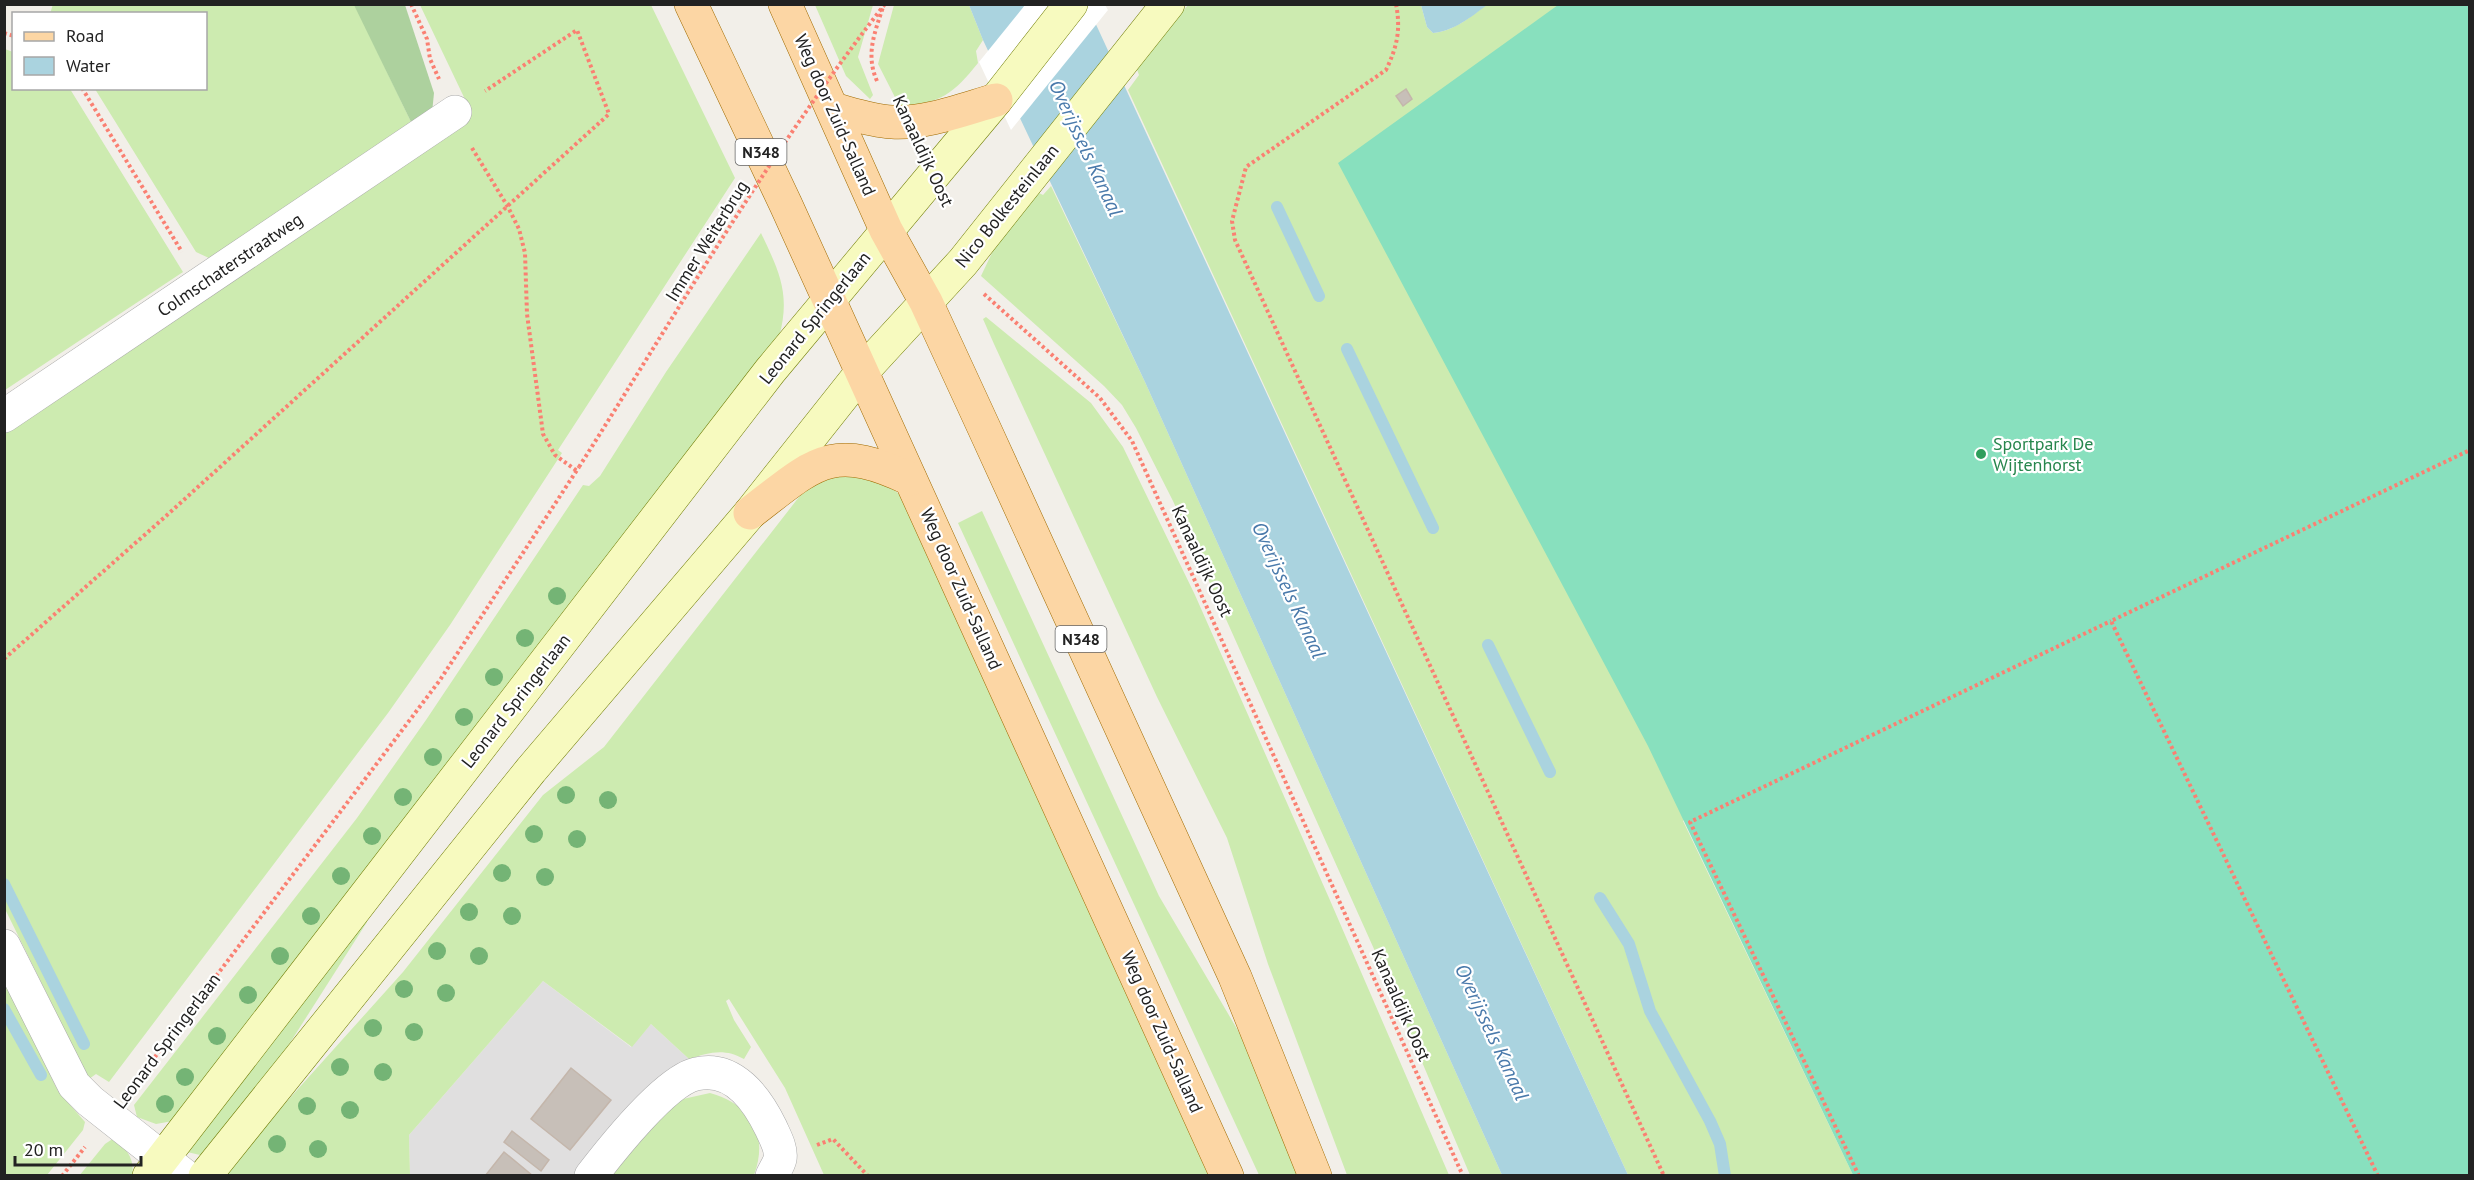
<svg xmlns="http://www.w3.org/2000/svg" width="2474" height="1180" viewBox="0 0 2474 1180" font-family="'PT Sans',sans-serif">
<rect width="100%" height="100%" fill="#f2efe9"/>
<polygon fill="#e0dfdf" points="543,981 631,1047 651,1024 689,1059 663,1076 583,1175 410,1175 409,1135"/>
<g fill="#cdebb0">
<polygon points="53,4 355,5 413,126 211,259 196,252 95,89 206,88 206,14 50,14"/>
<path d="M1487,4L2469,5L1683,821L1853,1175H1628L1128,90L1139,75L1136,67L1188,5H1421L1427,27L1433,33C1454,31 1471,17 1487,4Z"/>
<polygon points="420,5 651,5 735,178 558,450 562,453 450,625 388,713 109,1082 96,1074 89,1079 5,909 5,429 472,114"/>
<polygon points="815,5 873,5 858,57 873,95 870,99 846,76"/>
<path d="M894,5H969L983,40L976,51L978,63C953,94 941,103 900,107L878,64Z"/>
<polygon points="5,49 13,52 14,88 70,89 183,272 5,390"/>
<polygon points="1051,186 1145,382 1502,1175 1470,1175 1374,949 1173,501 1136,428 1122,405 1104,386 981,276 1001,234 1035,191 1043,195"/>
<path d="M761,233C779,271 791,294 779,337L173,1121L156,1124L137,1117L134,1105L357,818L426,720L583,485L589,486L600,476L666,372Z"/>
<polygon points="986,317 1091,403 1123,447 1195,595 1329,898 1449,1175 1347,1175 1268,964 1227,838 1157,697 994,344 983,319"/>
<path d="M839,473L886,482L902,497L1212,1175H824L785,1088L729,999L726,1001L734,1020L751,1047L744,1059C725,1048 709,1052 689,1059L651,1024L632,1047L543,981L409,1135L410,1175L220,1176L403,972L543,795L604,747L806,488Z"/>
<polygon points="982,511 1159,896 1257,1063 1298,1175 1259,1175 958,523"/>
<polygon points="363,919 367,922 258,1093 210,1150 200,1155 183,1151"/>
<polygon points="4,980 58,1091 85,1122 83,1130 47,1175 5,1175"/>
<path d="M710,1093C751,1104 769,1135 754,1175L607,1176L674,1101Z"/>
<path d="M114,1138C126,1148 135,1159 132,1175L79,1176L105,1144Z"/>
</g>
<polygon fill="#add19e" points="354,5 405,5 434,93 432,113 413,126"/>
<polygon fill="#88e0be" points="1558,5 2469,5 2469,1175 1853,1175 1648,746 1338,163"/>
<g fill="#aad3df">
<polygon points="969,5 1087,5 1628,1175 1502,1175 1145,382 983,40"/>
<path d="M1421,5V4L1487,5C1471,17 1454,31 1433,33L1427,27Z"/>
</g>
<polygon fill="#fff" points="1025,5 1105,5 1108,10 1011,130 979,62"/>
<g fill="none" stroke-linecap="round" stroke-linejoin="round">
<g stroke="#aad3df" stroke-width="12">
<polyline points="1277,207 1319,296"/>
<polyline points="1347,349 1433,528"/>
<polyline points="1488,645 1550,772"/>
<polyline points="4,884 84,1044"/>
<polyline points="1600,898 1629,944 1650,1011 1710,1121 1720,1144 1725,1176"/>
<polyline points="4,1009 41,1075"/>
</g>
</g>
<g fill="#c7bfb8" stroke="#c4b6ab" stroke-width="1.5">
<polygon points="1406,89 1412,99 1403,106 1396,96"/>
<polygon points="571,1068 611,1100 570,1150 531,1119"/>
<polygon points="512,1131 549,1160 541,1171 504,1142"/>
<polygon points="504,1152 533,1176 485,1176"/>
</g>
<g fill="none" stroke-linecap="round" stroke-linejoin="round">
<g stroke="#a9a9a9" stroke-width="34">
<g id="street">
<polyline points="4,416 455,112"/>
<polyline points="4,946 74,1085 90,1101 185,1176"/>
<path d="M591,1176C611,1150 665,1081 696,1074C733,1065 757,1099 771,1128C775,1137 782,1149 780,1159C779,1164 774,1171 772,1176"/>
</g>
</g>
<g stroke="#707d05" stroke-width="34">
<g id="secondary">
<polyline points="149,1176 770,371 996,100 1071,4"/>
<polyline points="205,1176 531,770 750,513 861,373 963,262 1168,4"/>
</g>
</g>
<g stroke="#a06b00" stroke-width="34">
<g id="primary">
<polyline points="691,4 786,205 1227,1176"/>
<polyline points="785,4 886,230 926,302 985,430 1235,977 1315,1176"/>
<path d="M833,109C852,114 872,121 892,122C926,124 964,109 996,100"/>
<path d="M750,513C814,464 830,441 910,479"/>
</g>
</g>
<g stroke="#fa8072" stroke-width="4" stroke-dasharray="3 3" stroke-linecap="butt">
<polyline points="411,4 427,39 430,59 439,79"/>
<path d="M1396,4C1401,30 1397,47 1386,70L1246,167L1232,221L1235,240L1664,1176"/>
<polyline points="4,33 14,36"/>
<path d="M877,81C865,54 875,32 884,4"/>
<polyline points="82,88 182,252"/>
<polyline points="472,148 508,207 519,229 525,253 527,314 543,434 555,455 577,471"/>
<polyline points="984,294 1100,398 1132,441 1463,1176"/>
<polyline points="4,659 166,516 609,114 577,30 485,91"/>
<polyline points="133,1086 440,680 579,467"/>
<polyline points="817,1145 833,1139 868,1176"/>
<polyline points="62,1176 85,1147"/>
<polyline points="1859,1176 1690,822 2111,621"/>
<polyline points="2378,1176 2111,621 2470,450"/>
</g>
<use href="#street" stroke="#fff" stroke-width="33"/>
<use href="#secondary" stroke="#f7fabf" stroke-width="33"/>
<use href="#primary" stroke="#fcd6a4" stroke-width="33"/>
<path stroke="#fa8072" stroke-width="4" stroke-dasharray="3 3" stroke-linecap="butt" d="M579,467C678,311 771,150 885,4"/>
</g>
<g fill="#74b475">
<circle cx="557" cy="596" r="9"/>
<circle cx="525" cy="638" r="9"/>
<circle cx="494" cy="677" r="9"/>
<circle cx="464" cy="717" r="9"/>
<circle cx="433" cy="757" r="9"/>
<circle cx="566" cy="795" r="9"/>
<circle cx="403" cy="797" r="9"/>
<circle cx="608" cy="800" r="9"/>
<circle cx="534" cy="834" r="9"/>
<circle cx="372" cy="836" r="9"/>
<circle cx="577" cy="839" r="9"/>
<circle cx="502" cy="873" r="9"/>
<circle cx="341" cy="876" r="9"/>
<circle cx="545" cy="877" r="9"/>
<circle cx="469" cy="912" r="9"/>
<circle cx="311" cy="916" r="9"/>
<circle cx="512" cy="916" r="9"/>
<circle cx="437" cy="951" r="9"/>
<circle cx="280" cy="956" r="9"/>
<circle cx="479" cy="956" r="9"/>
<circle cx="404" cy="989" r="9"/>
<circle cx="446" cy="993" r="9"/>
<circle cx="248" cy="995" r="9"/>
<circle cx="373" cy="1028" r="9"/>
<circle cx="414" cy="1032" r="9"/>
<circle cx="217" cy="1036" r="9"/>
<circle cx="340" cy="1067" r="9"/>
<circle cx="383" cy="1072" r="9"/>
<circle cx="185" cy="1077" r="9"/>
<circle cx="165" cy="1104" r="9"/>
<circle cx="307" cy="1106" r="9"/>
<circle cx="350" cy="1110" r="9"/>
<circle cx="277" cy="1144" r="9"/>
<circle cx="318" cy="1149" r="9"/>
</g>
<circle fill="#2e9e5b" stroke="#fff" stroke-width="2" cx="1981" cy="454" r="6"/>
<g text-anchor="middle" stroke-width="4.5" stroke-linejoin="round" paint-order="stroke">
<g fill="#fff" stroke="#646464" stroke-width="1.5">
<rect x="735.5" y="139" width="51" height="26" rx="4.5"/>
<rect x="1055.5" y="626" width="51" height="26" rx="4.5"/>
</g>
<g font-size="16" font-weight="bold" fill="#222">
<text x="761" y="158">N348</text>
<text x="1081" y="645">N348</text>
</g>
<g font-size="18" fill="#222" stroke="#fff">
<text transform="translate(835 115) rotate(66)" y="6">Weg door Zuid-Salland</text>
<text transform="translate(923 151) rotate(65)" y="6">Kanaaldijk Oost</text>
<text transform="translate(1007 206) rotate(-51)" y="6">Nico Bolkesteinlaan</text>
<text transform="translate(707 241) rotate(-58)" y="6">Immer Weiterbrug</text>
<text transform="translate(230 265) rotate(-34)" y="6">Colmschaterstraatweg</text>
<text transform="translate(815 318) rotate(-51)" y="6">Leonard Springerlaan</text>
<text transform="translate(1202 561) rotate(65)" y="6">Kanaaldijk Oost</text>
<text transform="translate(961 589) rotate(66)" y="6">Weg door Zuid-Salland</text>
<text transform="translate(516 701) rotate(-52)" y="6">Leonard Springerlaan</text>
<text transform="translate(1401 1005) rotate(66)" y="6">Kanaaldijk Oost</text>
<text transform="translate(1162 1032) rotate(66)" y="6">Weg door Zuid-Salland</text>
<text transform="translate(167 1041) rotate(-53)" y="6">Leonard Springerlaan</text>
</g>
<g font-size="18" fill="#27864d" stroke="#fff" text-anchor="start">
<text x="1993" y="450">Sportpark De<tspan x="1993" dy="21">Wijtenhorst</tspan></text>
</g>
<g font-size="20" font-style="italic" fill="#4a7aab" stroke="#fff">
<text transform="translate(1086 148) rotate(65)" y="7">Overijssels Kanaal</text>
<text transform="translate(1289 590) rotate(65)" y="7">Overijssels Kanaal</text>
<text transform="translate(1492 1032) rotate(65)" y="7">Overijssels Kanaal</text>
</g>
</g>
<rect width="2474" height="1180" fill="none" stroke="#222222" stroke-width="12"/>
<rect x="12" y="12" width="195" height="78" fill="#ffffff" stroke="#a7a7a7" stroke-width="1.5"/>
<rect x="24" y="32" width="30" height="9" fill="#fcd6a4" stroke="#a7a7a7" stroke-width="1.5"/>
<text x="66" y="42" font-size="18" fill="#222222">Road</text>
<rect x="24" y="57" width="30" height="18" fill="#aad3df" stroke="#a7a7a7" stroke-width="1.5"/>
<text x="66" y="72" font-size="18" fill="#222222">Water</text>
<path d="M15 1156v9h126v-9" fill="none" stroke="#222222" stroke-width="3"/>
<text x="24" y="1156" font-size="18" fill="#222222" stroke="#ffffff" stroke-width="4.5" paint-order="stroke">20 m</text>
</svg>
